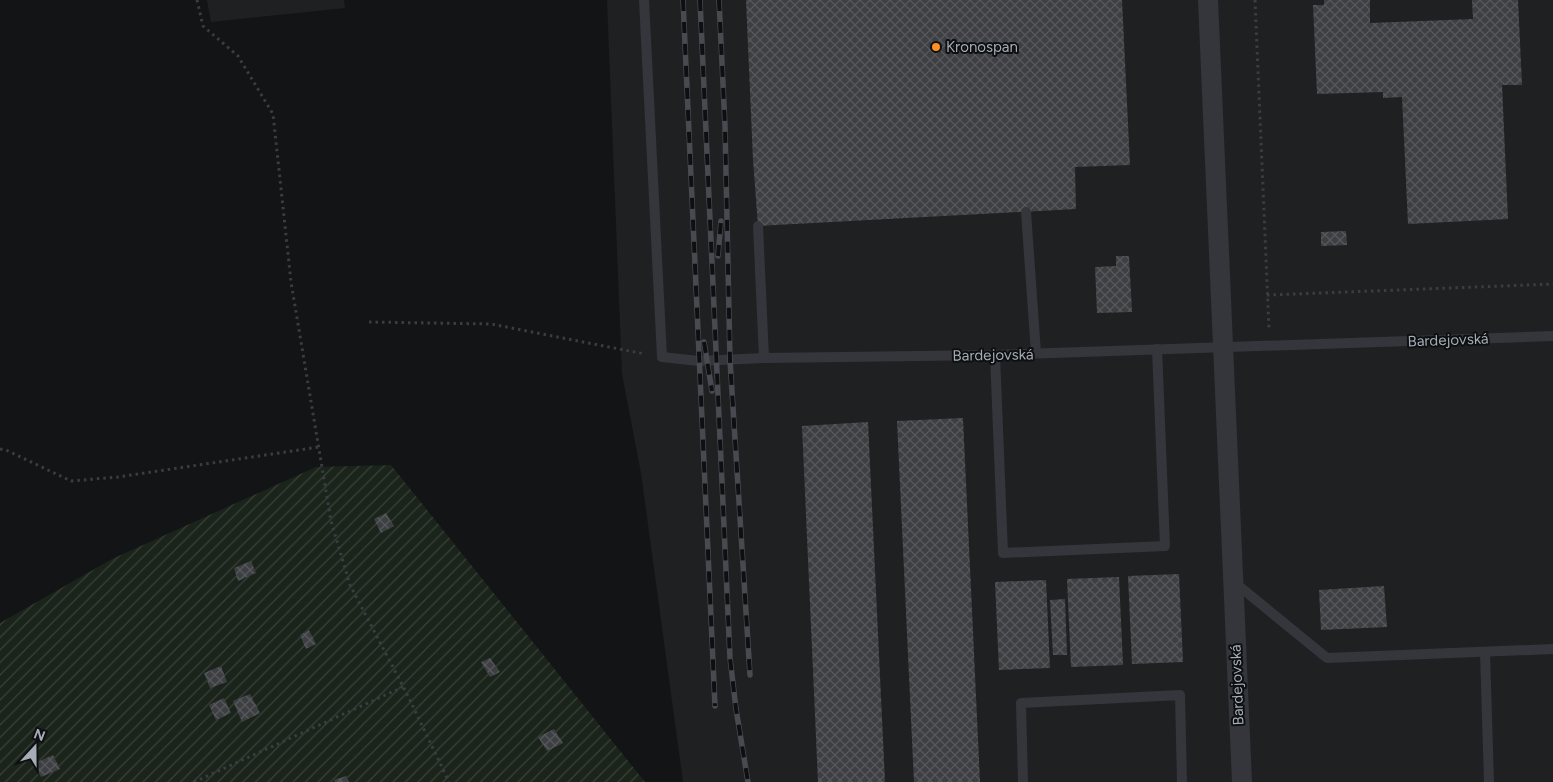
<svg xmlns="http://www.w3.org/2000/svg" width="1553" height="782" viewBox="0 0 1553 782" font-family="Figtree,sans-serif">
<defs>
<pattern id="garden-furrows" width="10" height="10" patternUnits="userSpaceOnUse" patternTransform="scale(1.25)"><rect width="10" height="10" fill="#1b241b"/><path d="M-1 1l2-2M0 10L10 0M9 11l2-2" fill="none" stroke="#39413a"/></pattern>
<pattern id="building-cross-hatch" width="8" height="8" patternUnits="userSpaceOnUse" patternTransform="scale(1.25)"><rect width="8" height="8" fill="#3d3f43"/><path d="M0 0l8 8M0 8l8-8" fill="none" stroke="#56585c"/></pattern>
</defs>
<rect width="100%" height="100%" fill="#131415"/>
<g fill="#1f2022">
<polygon points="207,0 344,0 345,8 211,22"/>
<polygon points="607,0 1553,0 1553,782 683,782 641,473 622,374"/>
</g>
<polygon fill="url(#garden-furrows)" points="391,465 645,782 0,782 0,623 112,559 316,467"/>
<g fill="url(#building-cross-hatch)">
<polygon points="746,0 1122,0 1130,165 1075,167 1076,209 758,226 753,160"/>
<polygon points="1324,0 1370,0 1370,23 1473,19 1472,0 1518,0 1522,85 1502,85 1508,219 1408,224 1402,97 1383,98 1383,92 1317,94 1313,5 1324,5"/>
<polygon points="1346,231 1347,245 1321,246 1321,232"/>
<polygon points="1116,256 1129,256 1132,312 1097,313 1095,267 1116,266"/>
<polygon points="963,418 980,782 914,782 897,421"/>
<polygon points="868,422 885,782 818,782 802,426"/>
<polygon points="386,513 394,526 381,533 374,519"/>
<polygon points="251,561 256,573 238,581 234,568"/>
<polygon points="1179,574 1183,662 1132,664 1128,576"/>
<polygon points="1119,577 1123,665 1071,667 1067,579"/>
<polygon points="1046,580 1050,668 999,670 995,582"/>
<polygon points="1384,586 1387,627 1321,630 1319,590"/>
<polygon points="1065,599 1067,655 1053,655 1050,600"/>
<polygon points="309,630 316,644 306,649 300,635"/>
<polygon points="490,658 500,672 490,677 481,662"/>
<polygon points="221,666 227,682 210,688 204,673"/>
<polygon points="250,694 260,713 242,722 233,701"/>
<polygon points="224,698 231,713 216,720 209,705"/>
<polygon points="554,729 563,743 547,751 538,737"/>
<polygon points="53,755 60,769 41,777 35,763"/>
<polygon points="346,776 349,782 335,782 334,780"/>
</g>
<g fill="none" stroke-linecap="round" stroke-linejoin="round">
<g stroke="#3a3d42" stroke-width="3" stroke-dasharray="2.5 4" stroke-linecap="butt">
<polyline points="197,0 203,26 238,56 273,114 291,282 331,521 350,585 408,696 449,782"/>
<polyline points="1255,0 1269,329"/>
<polyline points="1267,295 1553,284"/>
<polyline points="369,322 491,324 645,354"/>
<polyline points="0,449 6,450 71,481 118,477 319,447"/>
<polyline points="194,782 403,687"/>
</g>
<g stroke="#34363b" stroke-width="10">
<polyline points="644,0 662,357 699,361 764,358 995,355 1553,336"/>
<polyline points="1026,212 1036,353"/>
<polyline points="758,226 764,358"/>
<polyline points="995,355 1003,553 1165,546 1157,349"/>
<polyline points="1234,582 1327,658 1553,649"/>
<polyline points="1485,652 1489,782"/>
<polyline points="1023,782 1021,703 1180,695 1182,782"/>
</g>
<polyline stroke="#34363b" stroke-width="20" points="1208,0 1242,782"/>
<g stroke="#474a50" stroke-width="5.5">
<g id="rail">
<polyline points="683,0 715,706"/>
<polyline points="700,0 730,658 736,709 748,782"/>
<polyline points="719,0 725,126 730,360 750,675"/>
<polyline points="718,256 721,221"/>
<polyline points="704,342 712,391"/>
</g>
</g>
<use href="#rail" stroke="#0e0f10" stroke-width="4" stroke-dasharray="11" stroke-linecap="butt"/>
</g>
<circle fill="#ff8f22" stroke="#0e0f10" stroke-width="2" cx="936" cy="47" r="5"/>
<g text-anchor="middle" stroke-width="4" stroke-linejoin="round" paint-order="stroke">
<g font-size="15" fill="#a4adb7" stroke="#0e0f10" text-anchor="start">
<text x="946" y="52">Kronospan</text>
</g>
<g font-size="15" fill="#a4adb7" stroke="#0e0f10">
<text transform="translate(1448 340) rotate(-2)" y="5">Bardejovská</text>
<text transform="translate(993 355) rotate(-1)" y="5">Bardejovská</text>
<text transform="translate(1237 685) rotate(-92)" y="5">Bardejovská</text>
</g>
</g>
<g transform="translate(35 747) rotate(21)" stroke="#0e0f10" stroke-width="4" paint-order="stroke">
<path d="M0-4L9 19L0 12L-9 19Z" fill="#a4adb7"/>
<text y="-8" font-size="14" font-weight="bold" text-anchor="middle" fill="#a4adb7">N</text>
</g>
</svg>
